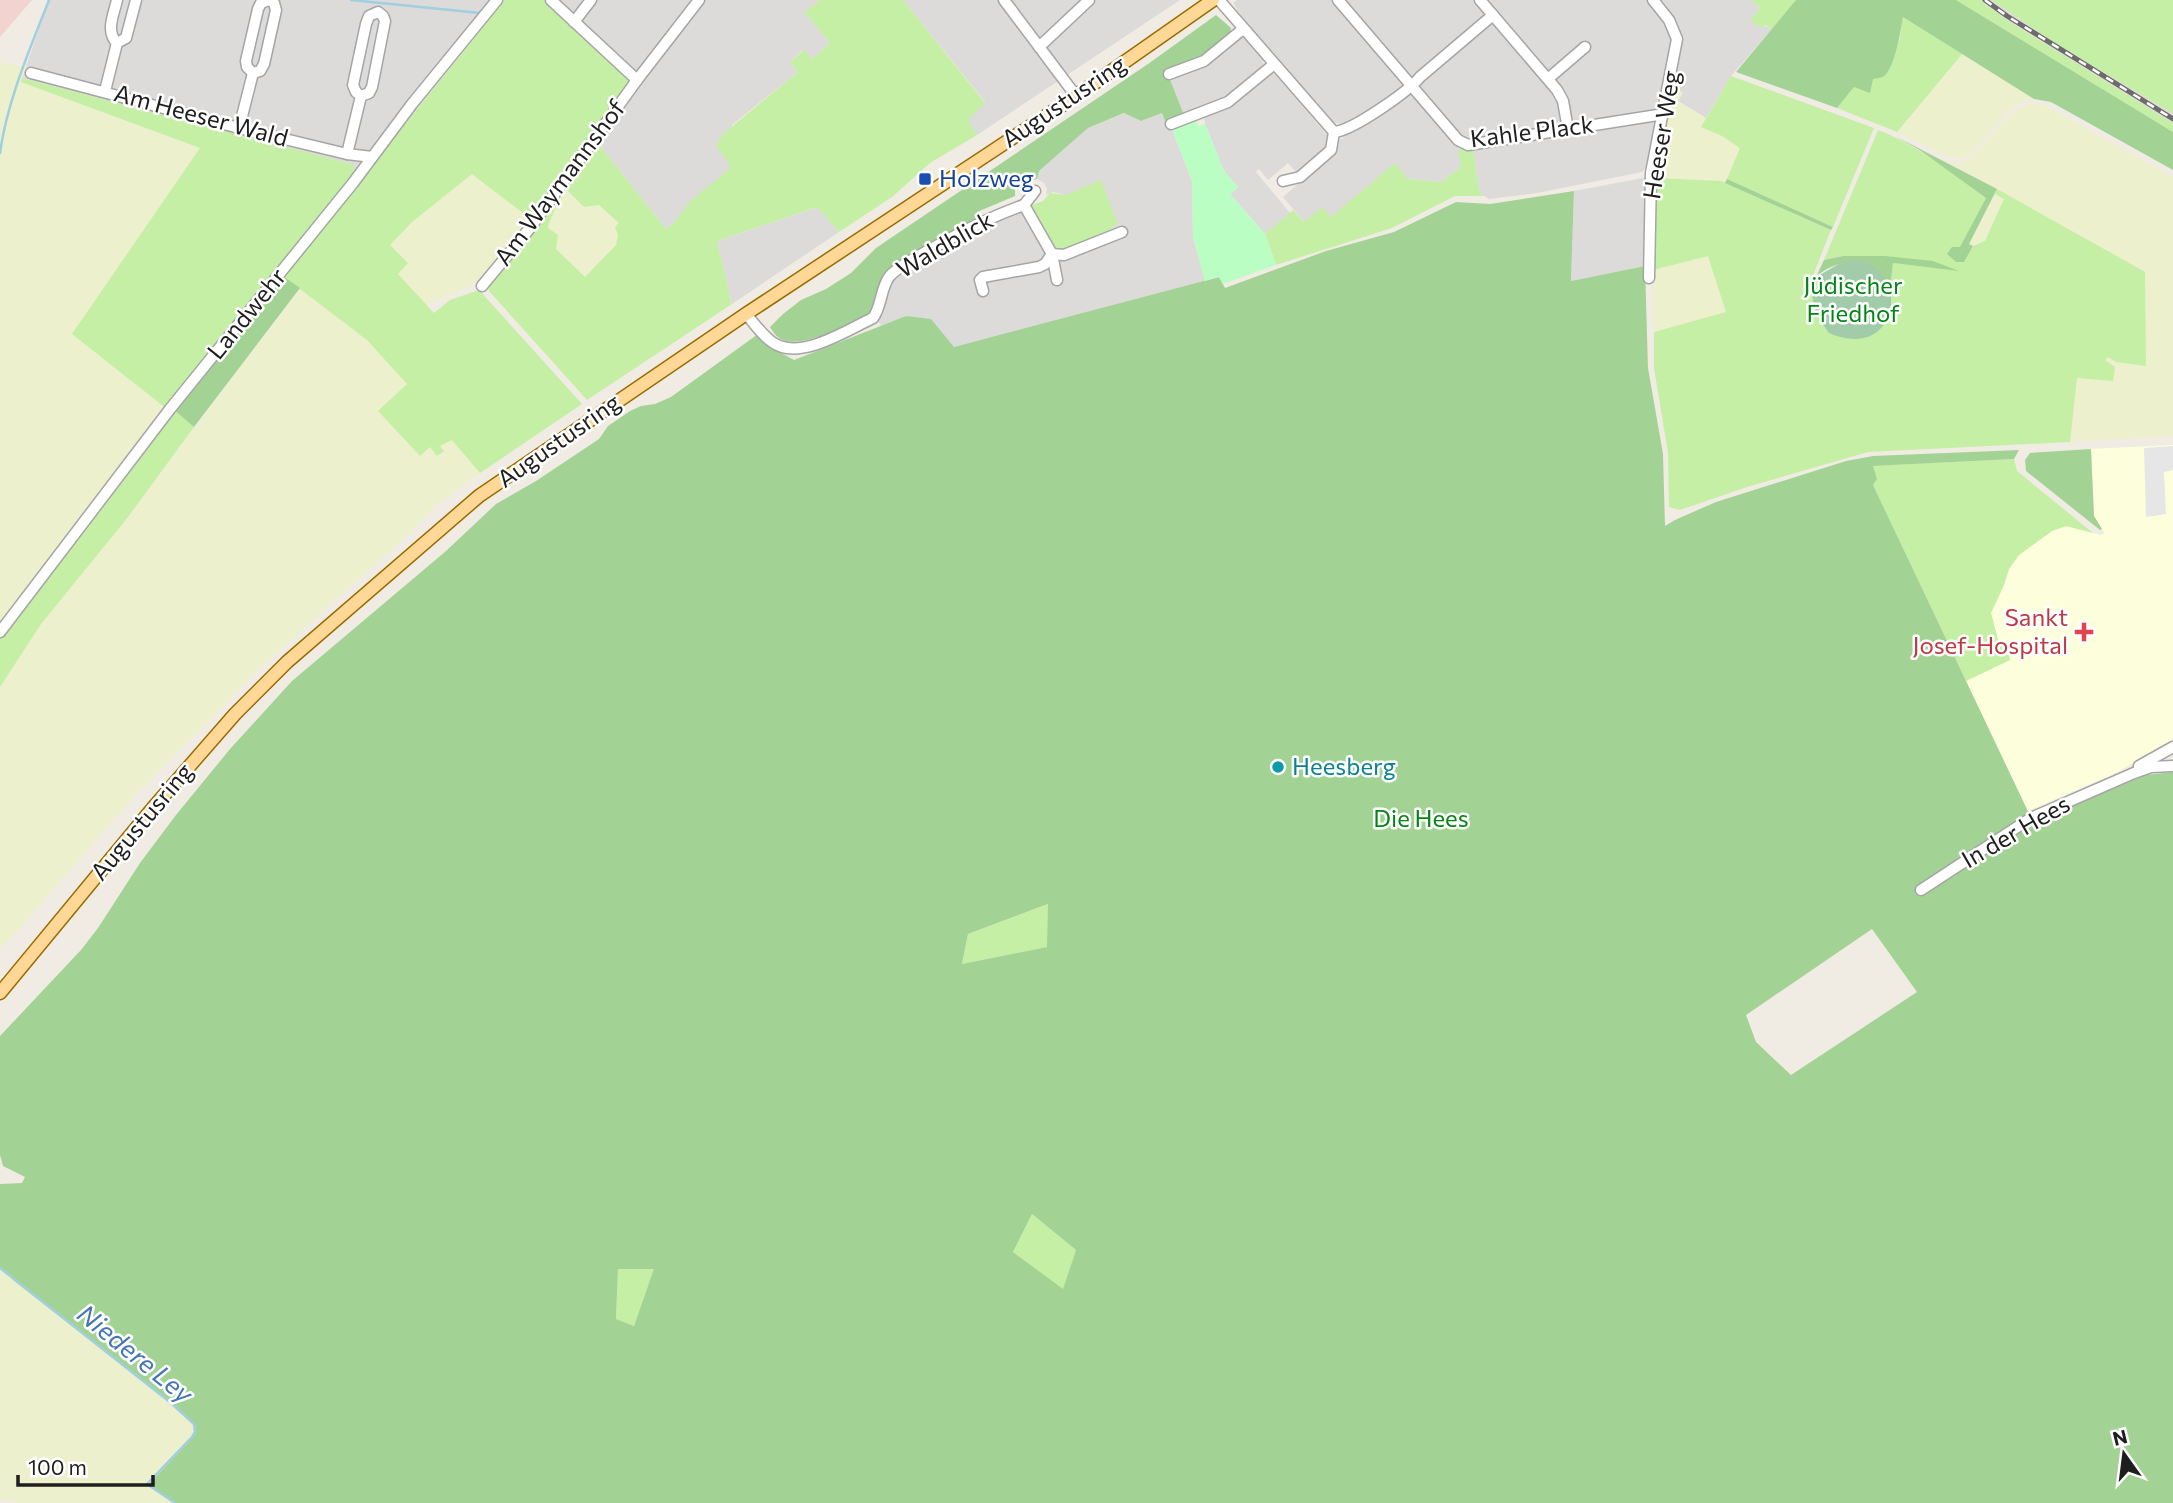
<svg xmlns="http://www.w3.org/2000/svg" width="2173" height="1503" viewBox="0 0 2173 1503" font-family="Commissioner,sans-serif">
<rect width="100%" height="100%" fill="#f0ece3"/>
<g fill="#dcdbda">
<polygon points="49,0 505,0 365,174 355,169 351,164 22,78"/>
<polygon points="544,0 820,0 804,12 830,43 812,59 803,50 790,62 798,72 732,125 732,166 721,177 689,204 681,217 666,229 596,141 630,77"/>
<polygon points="903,0 1180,0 977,135 967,120 985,102"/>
<polygon points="1237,0 1751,0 1760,8 1750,20 1772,29 1731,76 1706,118 1678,101 1672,86 1650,164 1642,172 1537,193 1489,199 1479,192 1473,149 1461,167 1441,182 1408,179 1331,218 1304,222 1283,197 1333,154 1338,141 1344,137 1341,124 1329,121 1246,23 1233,3"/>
<polygon points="1241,37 1246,40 1262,58 1264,65 1261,70 1233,94 1184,115 1169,78"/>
<polygon points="1271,73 1277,76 1328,136 1330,143 1326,150 1299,175 1288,163 1268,180 1259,169 1256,172 1290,213 1265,234 1230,194 1238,187 1224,171 1205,124 1204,117"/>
<polygon points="1125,113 1141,121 1162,113 1169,122 1192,181 1193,237 1205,281 954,347 906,316 881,326 878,320 883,314 889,287 894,280 932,255 993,223 1022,211 1111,227 1117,224 1065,195 1053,192 1046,195 1047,189 1044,183 1037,179 1039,171 1088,128"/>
<polygon points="1648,177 1645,266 1571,281 1574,191"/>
<polygon points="818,207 839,232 732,304 717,241"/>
</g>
<polygon fill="#f2d3d0" points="0,0 32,0 0,37"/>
<polygon fill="#e9d4e4" points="1980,0 1991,0 2055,43 2173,114 2173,123 2007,20"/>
<polygon fill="#fdffdc" points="2173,445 2173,739 2116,773 2028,811 1966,681 2010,660 2008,650 1998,640 1991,613 2004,585 2009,569 2019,555 2052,531 2066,526 2101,535 2104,533 2094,516 2091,449"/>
<g fill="#ecf0cc">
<polygon points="1962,54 2034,99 2022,101 2008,112 1976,148 1962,159 1945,155 1897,132"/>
<polygon points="0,62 26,67 21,82 201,148 73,334 167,409 0,629"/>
<polygon points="1672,86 1683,93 1678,101 1706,118 1701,127 1722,136 1740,148 1725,183 1721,181 1655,178"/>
<polygon points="2029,103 2046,106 2173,177 2173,436 2070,442 2077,377 2105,360 2108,357 2116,362 2146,365 2145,272 1946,161 1960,163 1970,158 2013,112"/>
<polygon points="472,174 532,220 481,280 437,301 433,298 426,305 397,274 390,245 412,222"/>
<polygon points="563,186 584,207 599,205 604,207 619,223 615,227 618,235 616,245 585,277 559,253 555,245 556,241 548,228 553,203"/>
<polygon points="1995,194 2004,199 1985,241 1973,246 1968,244"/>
<polygon points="1708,256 1726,312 1654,332 1653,270"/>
<polygon points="300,288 367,340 408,384 378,411 419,456 430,447 437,456 440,446 452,440 480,473 434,507 411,532 265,663 139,791 0,950 0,687 41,624 128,517"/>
<polygon points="0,1269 170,1402 194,1424 194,1432 192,1436 146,1485 174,1503 17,1503 0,1498"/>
</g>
<g fill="#c5efa4">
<polygon points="505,0 544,0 630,77 632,82 532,220 472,174 412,222 390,245 408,263 398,274 434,313 450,300 479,290 582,404 480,473 452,440 440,446 444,451 437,456 430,447 420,456 378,411 407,384 367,340 283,276"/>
<path d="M820,0H903L985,103L968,120L977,135L930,163L892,197L839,232L817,207L717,241L732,304L587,400L489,291L488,283L550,204L556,203C556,213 549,218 548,228L558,235L556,249L585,277L616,245L618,235L615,227L619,223L599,205L584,207L563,186L596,141L666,229C679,220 679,215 688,204C701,190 719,180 731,166L716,146L723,134L798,72L790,62L804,50L812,59L830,43L804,12Z"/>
<polygon points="1751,0 1796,0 1772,29 1765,25 1761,28 1750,20 1760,8"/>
<polygon points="1956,0 1980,0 2007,20 2173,123 2173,132"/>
<polygon points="1991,0 2173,0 2173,114 2055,43"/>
<polygon points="1903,16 1962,54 1897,132 1837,108 1854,87 1888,71 1900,38"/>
<polygon points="1731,76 1874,128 1833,227 1727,179 1740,148 1722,136 1701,127"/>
<polygon points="22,78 352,164 355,169 334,202 167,409 72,334 200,148 21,82"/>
<path d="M1878,130C1918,145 1951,173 1986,198L1960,248L1964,262L1973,246L1985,241L2004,199L1995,194L1997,189L2145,272L2146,366L2116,362L2108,357L2105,360L2115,367L2113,381L2077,378L2070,442L1868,452L1747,487L1680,510L1669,507L1668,453L1654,368V332L1726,312L1708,256L1653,270L1655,178L1721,181L1831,230L1812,278L1815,280L1812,293L1892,297L1890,289L1893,263L1955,270L1843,256L1824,260Z"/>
<polygon points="1473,148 1479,192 1485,196 1455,196 1392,228 1276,265 1265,234 1293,210 1304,222 1322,207 1331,217 1395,163 1408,179 1441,182 1461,167 1458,150"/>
<polygon points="1101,180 1118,224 1111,227 1110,233 1064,251 1056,251 1031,208 1032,205 1043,201 1050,193 1065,195"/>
<polygon points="173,409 194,427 128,517 41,624 0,687 0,636"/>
<polygon points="2014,459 2017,471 2093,533 2066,526 2052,531 2019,555 2009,569 2004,585 1991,613 1998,640 2008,650 2010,660 1966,681 1873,485 1877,479 1872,466"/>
<polygon points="1049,904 1048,947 962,964 968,934"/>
<polygon points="1032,1214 1076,1250 1063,1290 1013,1252"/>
<polygon points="0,1267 172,1403 195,1424 196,1432 193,1437 148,1484 176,1503 146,1485 192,1436 194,1432 194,1424 170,1402 15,1282"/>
<polygon points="618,1268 655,1269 634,1326 616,1319"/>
</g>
<g fill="#a3d394" fill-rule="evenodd">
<path d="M1796,0H1956L2173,132V170L2051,102L2034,99L1903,17C1901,29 1895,68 1884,76C1882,78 1877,78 1873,79L1870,93L1854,87L1837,108L1736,72Z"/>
<path d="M1216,15L1231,28L1230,35L1208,54L1167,72L1184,115L1166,123L1162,113L1141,121L1124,113L1088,128L1039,171L1037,179L1026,183L1023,189H1015V196L977,212L980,217C958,228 895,258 883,277C876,287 876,302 871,313C853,324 806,346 786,341C778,339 774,334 770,327L783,314L801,300L826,289L851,273L876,248L1148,64Z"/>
<polygon points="1895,136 1997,189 1969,244 1973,246 1964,262 1956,262 1947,254 1952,247 1960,247 1986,198 1921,151"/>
<polygon points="1727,179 1833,227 1831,230 1725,183"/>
<path d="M1574,191L1571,281L1645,266L1648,368L1663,454L1665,526L1675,520L1716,502L1846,461L1873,456L2019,450L2014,459L1873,466L1877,479L1873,485L2033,822L2146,775L2173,772V1503H176L148,1485L193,1437L196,1432L195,1424L172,1403L0,1267V1184L22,1183L25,1177L3,1166L0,1155V1036L81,950L98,928L140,863L176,815L230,749L292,681L446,551L496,504L536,481L599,439L608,426L630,411L641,406L655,404L671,397L758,334L774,349L794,360L906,316L931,319L954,347L1219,277L1225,288L1326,251L1394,232L1456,202L1490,204ZM1048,904L1047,947L962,964L968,934ZM1872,929L1917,992L1791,1075L1756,1042L1746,1015ZM1032,1214L1076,1250L1063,1289L1013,1252ZM618,1269H654L634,1326L616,1319Z"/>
<path d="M1843,256H1885L1933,261L1959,271L1893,263L1890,289C1877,263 1858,256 1831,267C1826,269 1821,273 1817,275L1824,260Z"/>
<polygon points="283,276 300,288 194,427 173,409"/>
<polygon points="2091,449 2094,516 2102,529 2100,530 2026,471 2025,460 2030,453"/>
</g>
<path fill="#a2cbaa" d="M1844,261C1849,261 1855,260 1860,261C1910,270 1900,363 1829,333C1816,315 1806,297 1818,276Z"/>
<polygon fill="#bbfec4" points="1195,120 1199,126 1205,124 1224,171 1238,187 1230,194 1265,234 1276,265 1223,284 1219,277 1205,281 1193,237 1192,181 1171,127"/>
<polygon fill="#e6e6e6" points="2173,446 2173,470 2164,472 2166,514 2146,517 2144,448"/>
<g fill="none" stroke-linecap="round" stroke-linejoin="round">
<g stroke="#9fcfe1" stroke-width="2.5">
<polyline points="351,0 480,13"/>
<path d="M0,153C7,101 30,49 49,0"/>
<polyline points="0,1268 171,1403 194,1424 195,1432 192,1437 147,1484 175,1503"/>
</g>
<g stroke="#a5a5a5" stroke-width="13">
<g id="minor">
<path d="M117,0C114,14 105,31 117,43"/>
<polyline points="551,0 637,80"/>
<polyline points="1004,0 1076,96"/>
<path d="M1219,0L1334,132C1352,131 1409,91 1420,77L1493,15"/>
<polyline points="1338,0 1458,140 1468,145 1664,114"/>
<polyline points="1480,0 1557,90 1563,101 1568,129"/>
<polyline points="574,22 591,0"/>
<polyline points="1039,47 1089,0"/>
<polyline points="31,73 239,128 347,154 372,157"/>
<polyline points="1169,74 1204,61 1243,29"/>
<polyline points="1549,78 1585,47"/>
<polyline points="105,91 117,43 126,38 136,0"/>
<polyline points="1171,124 1228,102 1273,65"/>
<polyline points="239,128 253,73 260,71 264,64 276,10 274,3 269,0 261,3 258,9 246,61 247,67 253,73"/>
<polyline points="347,154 361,96 369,93 372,87 385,21 383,16 378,12 369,16 366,24 353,85 356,92 361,96"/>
<polyline points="1283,181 1300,177 1331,150 1334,132"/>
<polyline points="1024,205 1035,191"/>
<polyline points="1649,278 1651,173 1677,39 1669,20 1653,0"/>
<polyline points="1057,280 1052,254 1064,255 1122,232"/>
<polyline points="482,286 530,228 637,80 699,0"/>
<path d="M746,314C754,323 762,335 772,342C799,362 847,330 873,318C882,306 880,290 889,277C896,268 910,261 920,255C954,236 987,218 1024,205L1052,254L1045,264L1039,267L983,277L980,280L983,291"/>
<polyline points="0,632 170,409 353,183 412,104 497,0"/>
<polyline points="2139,766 2173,747"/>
<polyline points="1921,890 2031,818 2134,773 2151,767 2173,766"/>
</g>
</g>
<g stroke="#976d00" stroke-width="15">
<polyline id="major" points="0,993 152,809 235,714 287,662 479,496 746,314 1076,96 1213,0"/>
</g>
<use href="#minor" stroke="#fff" stroke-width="10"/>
<use href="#major" stroke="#ffd898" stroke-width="12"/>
<g stroke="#6c6c6c" stroke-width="5">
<polyline id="rail" points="1985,0 2007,16 2173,119"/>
</g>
<use href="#rail" stroke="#fff" stroke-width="2.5" stroke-dasharray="8" stroke-linecap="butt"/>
</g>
<rect fill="#1a4fb4" stroke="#fff" stroke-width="2.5" x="918" y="172" width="14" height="14" rx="3.5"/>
<path fill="#e0444e" stroke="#fff" stroke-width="2.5" d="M2080.5 621.5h7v7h7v7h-7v7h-7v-7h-7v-7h7z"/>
<circle fill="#0f9aa8" stroke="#fff" stroke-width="2.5" cx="1278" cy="767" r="7"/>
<g text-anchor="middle" stroke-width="5" stroke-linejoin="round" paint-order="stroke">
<g font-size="24" fill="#1e1e1e" stroke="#fff">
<text transform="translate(1064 102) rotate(-34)" y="8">Augustusring</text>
<text transform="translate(201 116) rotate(15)" y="8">Am Heeser Wald</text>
<text transform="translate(1532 132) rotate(-7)" y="8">Kahle Plack</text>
<text transform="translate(1662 135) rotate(-81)" y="8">Heeser Weg</text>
<text transform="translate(560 183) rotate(-53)" y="8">Am Waymannshof</text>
<text transform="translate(945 245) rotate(-30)" y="8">Waldblick</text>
<text transform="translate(247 314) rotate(-51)" y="8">Landwehr</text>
<text transform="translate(559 441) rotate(-35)" y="8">Augustusring</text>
<text transform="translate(142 822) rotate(-50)" y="8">Augustusring</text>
<text transform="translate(2016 832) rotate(-30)" y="8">In der Hees</text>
</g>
<g font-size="24" fill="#164399" stroke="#fff" text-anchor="start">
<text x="939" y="187">Holzweg</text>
</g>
<g font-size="24" fill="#028513" stroke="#fff">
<text x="1853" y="294">Jüdischer<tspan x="1853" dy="28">Friedhof</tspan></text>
<text x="1421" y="827">Die Hees</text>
</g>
<g font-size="24" fill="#be3a42" stroke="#fff" text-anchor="end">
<text x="2068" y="626">Sankt<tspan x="2068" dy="28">Josef-Hospital</tspan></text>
</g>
<g font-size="24" fill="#0d838f" stroke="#fff" text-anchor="start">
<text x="1292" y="775">Heesberg</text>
</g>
<g font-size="26" font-style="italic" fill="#4276b6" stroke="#fff">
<text transform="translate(135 1354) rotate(39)" y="9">Niedere Ley</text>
</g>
</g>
<g transform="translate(2124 1454) rotate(346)" stroke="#ffffff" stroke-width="5" paint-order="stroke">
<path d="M0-5L12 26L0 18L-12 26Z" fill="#1e1e1e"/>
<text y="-10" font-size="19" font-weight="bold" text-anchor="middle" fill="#1e1e1e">N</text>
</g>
<path d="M18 1475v10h135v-10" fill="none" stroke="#1e1e1e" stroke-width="3.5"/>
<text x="28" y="1475" font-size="21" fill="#1e1e1e" stroke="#ffffff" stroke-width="5" paint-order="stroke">100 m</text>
</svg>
